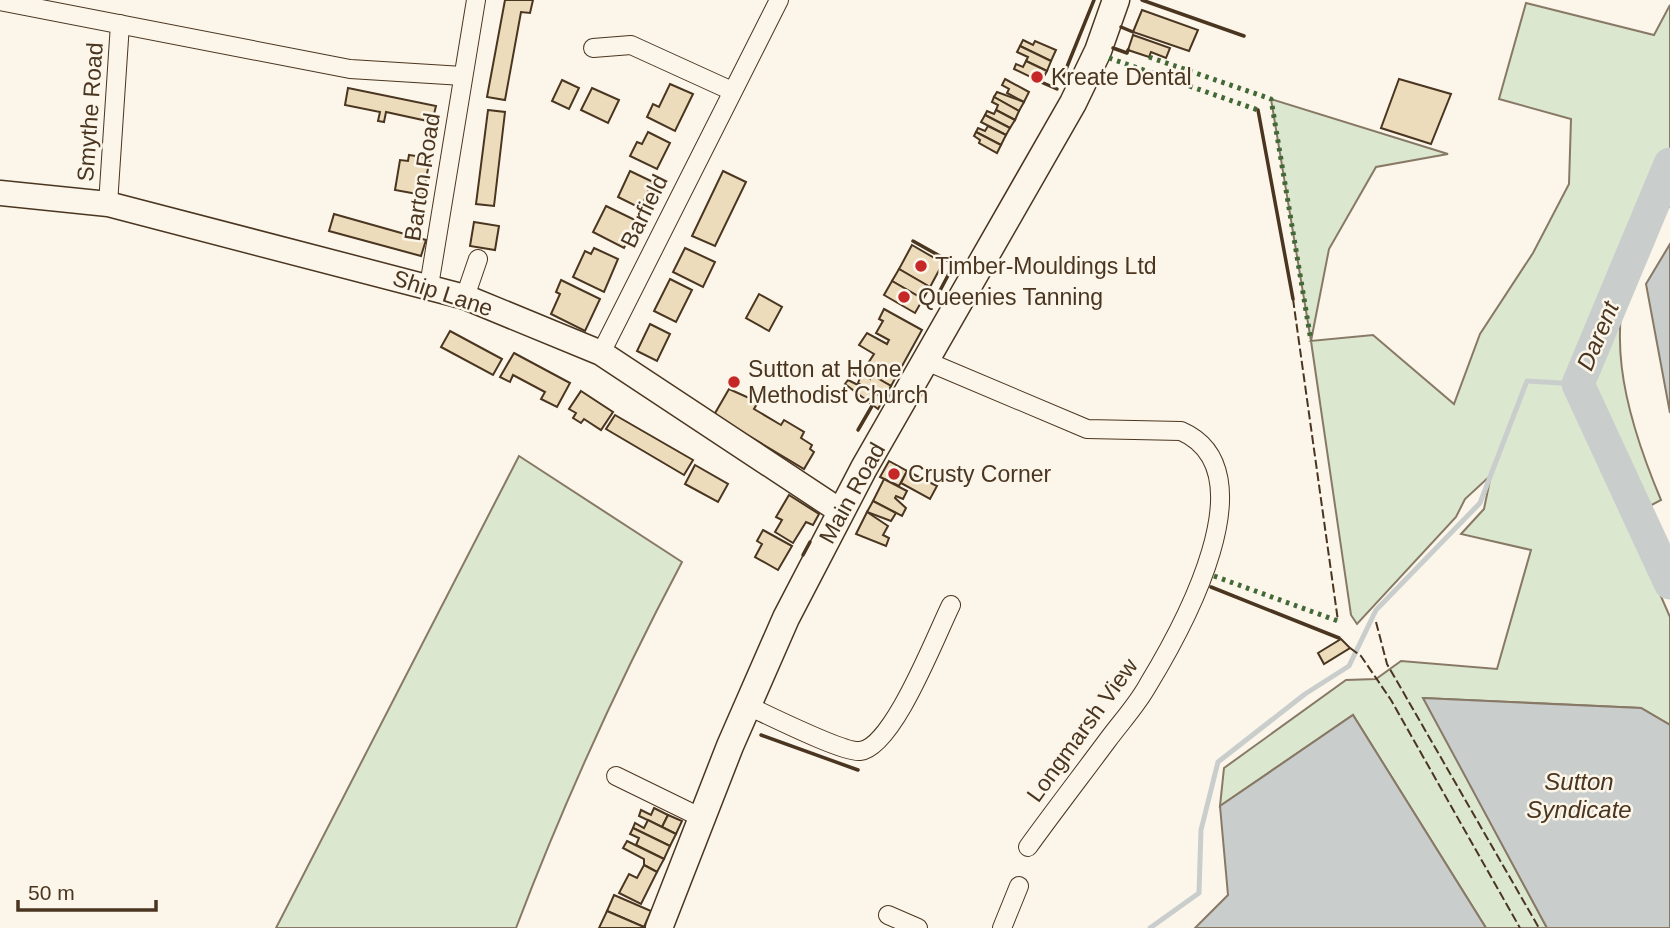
<svg xmlns="http://www.w3.org/2000/svg" width="1670" height="928" viewBox="0 0 1670 928" font-family="Arial,sans-serif">
<rect width="100%" height="100%" fill="#fbf6e9"/>
<g fill="#dce7d0" stroke="#887966" stroke-width="2">
<path d="M1526,3L1654,35L1670,5V206C1662,214 1649,223 1644,233C1599,323 1624,412 1661,500L1627,518L1670,617V725L1641,708L1424,698L1547,928H1486L1353,715L1220,806L1224,768L1346,680L1376,679L1401,661L1497,669L1531,550L1461,534L1484,509L1491,475L1465,499L1456,517L1357,624L1351,615L1311,341L1271,99L1448,154L1376,167L1329,249L1311,341L1373,335L1454,404L1480,334L1533,253L1569,184L1571,119L1499,99Z"/>
<path d="M519,456L682,562C619,681 564,802 516,928H276Z"/>
</g>
<g fill="#c9cecd" stroke="#887966" stroke-width="2">
<polygon points="1670,244 1670,413 1646,284"/>
<polygon points="1423,698 1641,708 1670,725 1670,928 1547,928"/>
<polygon points="1353,715 1486,928 1195,928 1228,895 1220,806"/>
</g>
<g fill="none" stroke-linecap="round" stroke-linejoin="round">
<polyline stroke="#c9cecd" stroke-width="5" points="1150,928 1199,893 1201,830 1218,762 1305,694 1349,666 1376,610 1480,503 1527,381 1578,384"/>
<polyline stroke="#c9cecd" stroke-width="33" points="1670,164 1578,384 1670,583"/>
</g>
<g fill="#ecdcbc" stroke="#4a3520" stroke-width="2">
<polygon points="505,0 533,0 530,13 521,12 505,100 487,97"/>
<polygon points="1142,10 1198,30 1189,51 1133,32"/>
<polygon points="1133,35 1170,48 1166,58 1151,52 1149,57 1128,50"/>
<polygon points="1023,40 1033,45 1035,41 1056,50 1051,61 1020,46"/>
<polygon points="1020,46 1051,61 1047,71 1026,61 1028,57 1017,52"/>
<polygon points="1026,61 1047,71 1041,82 1014,69 1016,64 1023,67"/>
<polygon points="1005,79 1029,92 1024,102 1007,93 1009,89 1002,85"/>
<polygon points="1399,79 1451,94 1431,144 1381,128"/>
<polygon points="562,80 579,88 569,109 552,101"/>
<polygon points="670,84 693,94 675,131 647,117 653,104 659,107"/>
<polygon points="348,88 436,106 432,122 386,112 384,122 378,121 380,112 345,105"/>
<polygon points="592,88 619,100 608,123 581,110"/>
<polygon points="997,92 1024,102 1019,111 994,97"/>
<polygon points="994,97 1019,111 1015,120 996,110 998,105 992,102"/>
<polygon points="488,110 505,112 494,206 476,204"/>
<polygon points="996,110 1015,120 1010,128 985,115 987,111 994,114"/>
<polygon points="985,115 1010,128 1006,135 981,122"/>
<polygon points="988,126 1006,135 1001,145 976,132 978,128 985,131"/>
<polygon points="648,132 670,143 657,169 630,156 637,142 642,144"/>
<polygon points="976,132 1001,145 997,153 979,143 980,140 974,136"/>
<polygon points="409,155 430,158 423,195 395,190 400,160 408,161"/>
<polygon points="630,171 653,182 640,208 618,197"/>
<polygon points="723,171 746,182 715,246 692,236"/>
<polygon points="606,206 637,221 624,248 593,232"/>
<polygon points="334,214 426,240 421,256 329,231"/>
<polygon points="474,222 499,226 495,250 470,246"/>
<polygon points="912,245 943,263 930,287 899,269"/>
<polygon points="594,248 618,259 604,292 573,277 585,251 591,254"/>
<polygon points="685,248 715,262 703,287 673,272"/>
<polygon points="899,269 930,287 923,299 892,281"/>
<polygon points="670,279 692,290 676,322 654,311"/>
<polygon points="561,280 600,299 585,331 551,314 560,294 556,292"/>
<polygon points="892,281 923,299 915,313 884,295"/>
<polygon points="759,294 782,307 769,331 746,318"/>
<polygon points="884,309 922,330 891,386 863,371 874,354 859,345 867,333 887,344 889,340 876,333 883,321 879,319"/>
<polygon points="650,324 670,334 657,361 637,351"/>
<polygon points="450,331 502,359 493,375 441,347"/>
<polygon points="514,353 570,383 557,407 541,399 545,392 513,375 510,382 500,377"/>
<polygon points="855,367 870,379 872,375 891,386 884,398 858,383 860,378 852,373"/>
<polygon points="848,380 884,398 878,409 845,384"/>
<polygon points="729,389 758,402 754,409 781,425 784,420 804,432 801,438 812,445 810,449 814,452 804,469 714,415"/>
<polygon points="581,391 613,412 601,430 584,419 581,423 573,418 576,413 569,409"/>
<polygon points="615,415 693,460 684,475 606,429"/>
<polygon points="889,461 907,471 899,486 880,477"/>
<polygon points="695,465 728,484 718,502 685,484"/>
<polygon points="907,471 937,486 930,499 901,483"/>
<polygon points="884,479 907,491 903,499 896,496 895,498 906,508 902,516 873,501"/>
<polygon points="789,495 819,514 813,525 806,522 793,543 775,532 782,520 776,517"/>
<polygon points="873,501 896,513 891,521 867,512"/>
<polygon points="867,512 888,526 883,535 889,538 886,546 856,534"/>
<polygon points="763,530 792,546 778,570 755,557 762,544 757,541"/>
<polygon points="1341,639 1350,648 1324,664 1318,653"/>
<polygon points="654,808 668,815 662,827 639,816 641,810 651,815"/>
<polygon points="668,815 682,821 676,834 662,827"/>
<polygon points="648,820 676,834 670,846 633,828 635,823 644,828"/>
<polygon points="633,828 670,846 664,859 636,845 639,838 630,834"/>
<polygon points="627,841 664,859 657,872 644,865 644,859 623,848"/>
<polygon points="644,865 657,872 641,904 619,893 629,874 637,878"/>
<polygon points="614,895 651,911 644,927 607,911"/>
<polygon points="607,911 644,927 645,928 599,928"/>
</g>
<g fill="none" stroke-linecap="round" stroke-linejoin="round">
<g stroke="#4a3520" stroke-width="20">
<g id="street">
<polyline points="0,1 350,69 463,76"/>
<polyline points="593,48 631,45 732,91"/>
<polyline points="108,204 120,24"/>
<polyline points="429,286 476,0"/>
<polyline points="465,297 478,259"/>
<polyline points="601,353 779,0"/>
<path d="M926,361L1087,429L1181,431C1271,470 1182,629 1148,685C1137,705 1121,722 1107,741C1081,776 1054,811 1028,847"/>
<path d="M746,705C766,714 843,753 860,751C893,748 936,635 951,605"/>
<polyline points="616,776 702,818"/>
<polyline points="888,915 918,928"/>
<polyline points="1002,928 1019,886"/>
</g>
</g>
<g stroke="#4a3520" stroke-width="27">
<polyline id="secondary" points="0,193 108,204 465,297 601,353 840,511"/>
</g>
<g stroke="#4a3520" stroke-width="29">
<polyline id="primary" points="659,928 730,746 786,618 864,468 1073,103 1098,51 1116,0"/>
</g>
<use href="#street" stroke="#fbf6e9" stroke-width="18"/>
<use href="#secondary" stroke="#fbf6e9" stroke-width="24"/>
<use href="#primary" stroke="#fbf6e9" stroke-width="26"/>
<g stroke="#436837" stroke-width="5" stroke-dasharray="3.5 5" stroke-linecap="butt">
<polyline points="1149,57 1271,99 1311,341"/>
<polyline points="1109,58 1258,110"/>
<polyline points="1214,576 1338,621"/>
</g>
<g stroke="#4a3520" stroke-width="2" stroke-dasharray="9 3.5" stroke-linecap="butt">
<polyline points="1293,299 1338,621"/>
<polyline points="1376,622 1387,664 1539,928"/>
<polyline points="1350,648 1361,656 1391,700 1520,928"/>
</g>
<g stroke="#4a3520" stroke-width="3.5">
<polyline points="1142,0 1244,36"/>
<polyline points="1121,27 1133,32"/>
<polyline points="1113,48 1127,53 1128,50"/>
<polyline points="1062,79 1094,0"/>
<polyline points="1041,82 1057,89"/>
<polyline points="1258,110 1293,299"/>
<polyline points="913,241 954,264 934,302"/>
<polyline points="858,430 872,406"/>
<polyline points="803,555 810,542"/>
<polyline points="1211,587 1339,638"/>
<polyline points="761,735 858,770"/>
</g>
</g>
<g fill="#c62828" stroke="#fbf6e9" stroke-width="2.5">
<circle cx="1037" cy="77" r="7"/>
<circle cx="921" cy="266" r="7"/>
<circle cx="904" cy="297" r="7"/>
<circle cx="734" cy="382" r="7"/>
<circle cx="894" cy="474" r="7"/>
</g>
<g text-anchor="middle" stroke-width="5" stroke-linejoin="round" paint-order="stroke">
<g font-size="23" fill="#4a3520" stroke="#fbf6e9" text-anchor="start">
<text x="1051" y="85">Kreate Dental</text>
<text x="935" y="274">Timber-Mouldings Ltd</text>
<text x="918" y="305">Queenies Tanning</text>
<text x="748" y="377">Sutton at Hone<tspan x="748" dy="26">Methodist Church</tspan></text>
<text x="908" y="482">Crusty Corner</text>
</g>
<g font-size="23" fill="#4a3520" stroke="#fbf6e9">
<text transform="translate(90 112) rotate(-86)" y="8">Smythe Road</text>
<text transform="translate(422 177) rotate(-81)" y="8">Barton Road</text>
<text transform="translate(644 211) rotate(-64)" y="8">Barfield</text>
<text transform="translate(443 293) rotate(18)" y="8">Ship Lane</text>
<text transform="translate(852 493) rotate(-61)" y="8">Main Road</text>
<text transform="translate(1082 730) rotate(-54)" y="8">Longmarsh View</text>
</g>
<g font-size="24" font-style="italic" fill="#4a3520" stroke="#fbf6e9">
<text transform="translate(1598 336) rotate(-67)" y="8">Darent</text>
<text x="1579" y="790">Sutton<tspan x="1579" dy="28">Syndicate</tspan></text>
</g>
</g>
<path d="M18 900v10h138v-10" fill="none" stroke="#4a3520" stroke-width="3.5"/>
<text x="28" y="900" font-size="21" fill="#4a3520" stroke="#fbf6e9" stroke-width="5" paint-order="stroke">50 m</text>
</svg>
